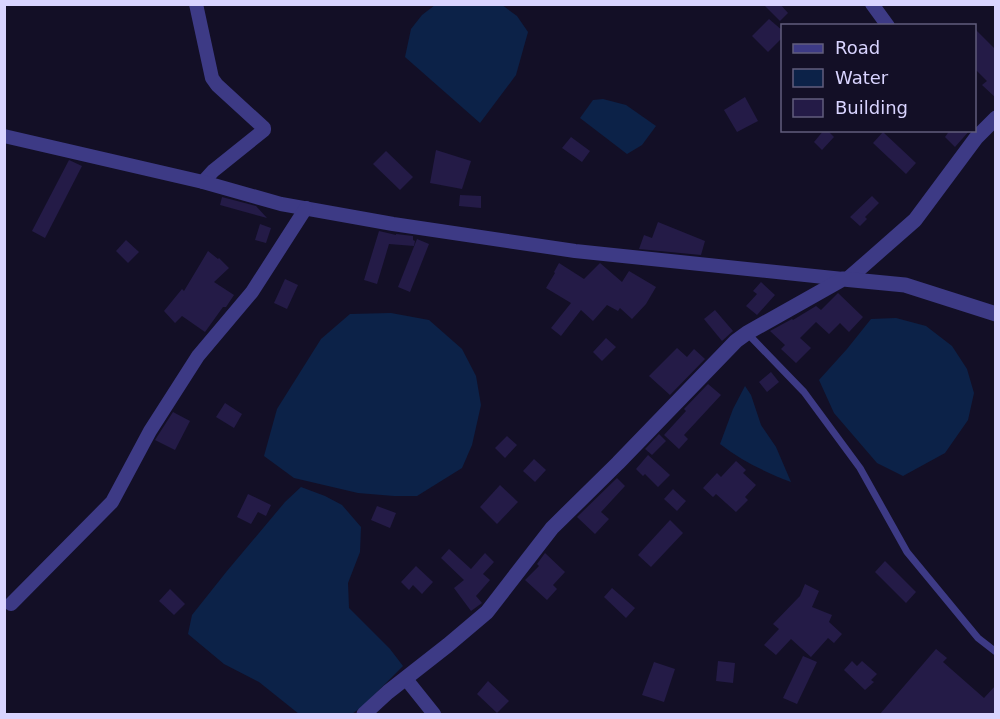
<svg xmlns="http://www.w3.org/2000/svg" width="1000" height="719" viewBox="0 0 1000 719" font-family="'DejaVu Sans',sans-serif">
<rect width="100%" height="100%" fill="#130f26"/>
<g fill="#0c2248">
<polygon points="435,5 502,5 517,16 528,32 516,75 480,123 405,57 411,29 422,15"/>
<polygon points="603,99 626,105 656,126 642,145 627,154 580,118 593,100"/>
<polygon points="391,313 429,320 462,349 476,376 481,405 472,445 462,468 417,496 394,496 358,493 294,478 264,456 277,409 321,339 350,314"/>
<polygon points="896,318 926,326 952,346 967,369 974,393 968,420 945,453 903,476 877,463 834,413 819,380 847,349 871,319"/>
<path d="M745,386L751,395L761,425L776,447L791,482C765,472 742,461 720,444L733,409Z"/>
<polygon points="301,487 325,496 342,505 361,527 360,552 348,583 349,608 390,649 403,666 364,705 352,714 299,714 259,682 224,664 188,634 192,615 227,571 285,502"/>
</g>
<g fill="#241b47">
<polygon points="763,4 780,4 788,13 780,21"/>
<polygon points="769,19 783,31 783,37 768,52 752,36"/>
<polygon points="975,29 996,50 996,98 982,85 987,81 975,69"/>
<polygon points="745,97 758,121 737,132 724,110"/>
<polygon points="824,130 827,130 834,137 822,150 814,142"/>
<polygon points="950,130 970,130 955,147 945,137"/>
<polygon points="883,132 916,163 906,174 873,143"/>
<polygon points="571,137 590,151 582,162 562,148"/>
<polygon points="436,150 471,161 462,189 430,183"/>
<polygon points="386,151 413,177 400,190 373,164"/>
<polygon points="69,160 82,166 45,238 32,231"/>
<polygon points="460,195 481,196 481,208 459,206"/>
<polygon points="872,196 879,203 865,217 867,219 860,226 850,217"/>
<polygon points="222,197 256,206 267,218 220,205"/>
<polygon points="658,222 705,241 701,255 639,249 644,235 652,238"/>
<polygon points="260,224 271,228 266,243 255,240"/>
<polygon points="379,231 396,235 396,234 413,236 413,240 415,241 414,246 389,244 377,284 364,280"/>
<polygon points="417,239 429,244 410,292 398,287"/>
<polygon points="126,240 139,252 128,263 116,251"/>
<polygon points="208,251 218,259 219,258 229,268 214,282 234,295 226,307 223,307 205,332 182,316 175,323 164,311 182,289 184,291"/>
<polygon points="559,263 584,279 600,263 622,282 629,271 656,287 646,304 632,319 620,308 618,311 607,305 593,321 581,310 561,336 551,328 571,303 546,288 555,273 554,272"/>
<polygon points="285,279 298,285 287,309 274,303"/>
<polygon points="761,282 775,295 757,315 746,306 757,294 753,291"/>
<polygon points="838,293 863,317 849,332 840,323 829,334 816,322 800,338 811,348 796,363 781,349 785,345 770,331 792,319 793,320 816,306 821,310"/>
<polygon points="715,310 733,331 722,341 704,319"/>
<polygon points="606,338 616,347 602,361 593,352"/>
<polygon points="677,348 687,357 694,349 705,359 670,395 649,376"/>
<polygon points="771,372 779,382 767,392 759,382"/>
<polygon points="708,384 721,395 684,435 688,439 679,449 664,435 686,411 684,409"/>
<polygon points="225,403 242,414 234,428 216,417"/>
<polygon points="173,412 190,421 175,450 155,440"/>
<polygon points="659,434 666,441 652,455 645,449"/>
<polygon points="507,436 517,445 505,458 495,448"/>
<polygon points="648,455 670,475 658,487 645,474 643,476 636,469"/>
<polygon points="534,459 546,470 535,482 523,471"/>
<polygon points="736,461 746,470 743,473 756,485 745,497 748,500 736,512 716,494 713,497 703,488 717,473 721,477"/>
<polygon points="617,478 625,486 601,512 609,519 595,534 577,517"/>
<polygon points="500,485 518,502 497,524 480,507"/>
<polygon points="673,489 686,501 677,511 664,499"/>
<polygon points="248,494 271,505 266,516 258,512 251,524 237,517"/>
<polygon points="377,506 396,513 390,528 371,520"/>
<polygon points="670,520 683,533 651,567 638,555"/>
<polygon points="449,549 471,569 485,553 494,562 483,574 490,580 476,596 482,603 471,611 454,588 464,580 441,558"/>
<polygon points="545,553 565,572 553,585 557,589 547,600 525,580 539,566 537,564"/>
<polygon points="885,561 916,592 906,603 875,572"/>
<polygon points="416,566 433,582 422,594 413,585 409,590 401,582"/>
<polygon points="805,584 819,591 812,607 832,615 829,622 842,634 834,643 828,638 811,657 791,639 776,655 764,645 779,629 773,624 800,596"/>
<polygon points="612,588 635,608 626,618 604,597"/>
<polygon points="170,589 185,604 174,615 159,601"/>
<polygon points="936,649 947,658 943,662 984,698 996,685 996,714 880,714"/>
<polygon points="803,656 817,662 797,704 783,698"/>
<polygon points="718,661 735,663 733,683 716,681"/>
<polygon points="852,661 857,666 862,661 877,674 871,680 874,682 865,690 844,670"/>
<polygon points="654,662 675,669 664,702 642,695"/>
<polygon points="488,681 509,701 497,713 477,694"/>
</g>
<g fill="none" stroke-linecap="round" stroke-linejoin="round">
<polyline stroke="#3d3a85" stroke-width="7" points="747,333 804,392 860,468 907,552 978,638 996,652"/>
<g stroke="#3d3a85" stroke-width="14">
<polyline points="196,4 212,78 217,85 264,128 264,130 213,171 203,182"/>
<polyline points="872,4 888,26"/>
<polyline points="4,136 203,182 281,204 393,224 575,251 843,279"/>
<polyline points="11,604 112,502 150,431 198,356 252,292 306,208"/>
<polyline points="406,679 434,714"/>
</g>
<g stroke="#3d3a85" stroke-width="15">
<polyline points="849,278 915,220 976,138 996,118"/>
<polyline points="364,714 388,692 448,645 487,612 552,528 618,463 736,341 747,333 843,279 905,285 996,314"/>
</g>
</g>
<rect width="1000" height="719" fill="none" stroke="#d9d4ff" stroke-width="12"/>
<rect x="781" y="24" width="195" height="108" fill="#130f26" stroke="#625e7d" stroke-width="1.5"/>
<rect x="793" y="44" width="30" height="9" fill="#3d3a85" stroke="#625e7d" stroke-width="1.5"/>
<text x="835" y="54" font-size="18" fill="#d9d4ff">Road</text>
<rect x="793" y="69" width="30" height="18" fill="#0c2248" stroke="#625e7d" stroke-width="1.5"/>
<text x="835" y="84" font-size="18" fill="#d9d4ff">Water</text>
<rect x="793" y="99" width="30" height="18" fill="#241b47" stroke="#625e7d" stroke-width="1.5"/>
<text x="835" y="114" font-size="18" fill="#d9d4ff">Building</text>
</svg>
